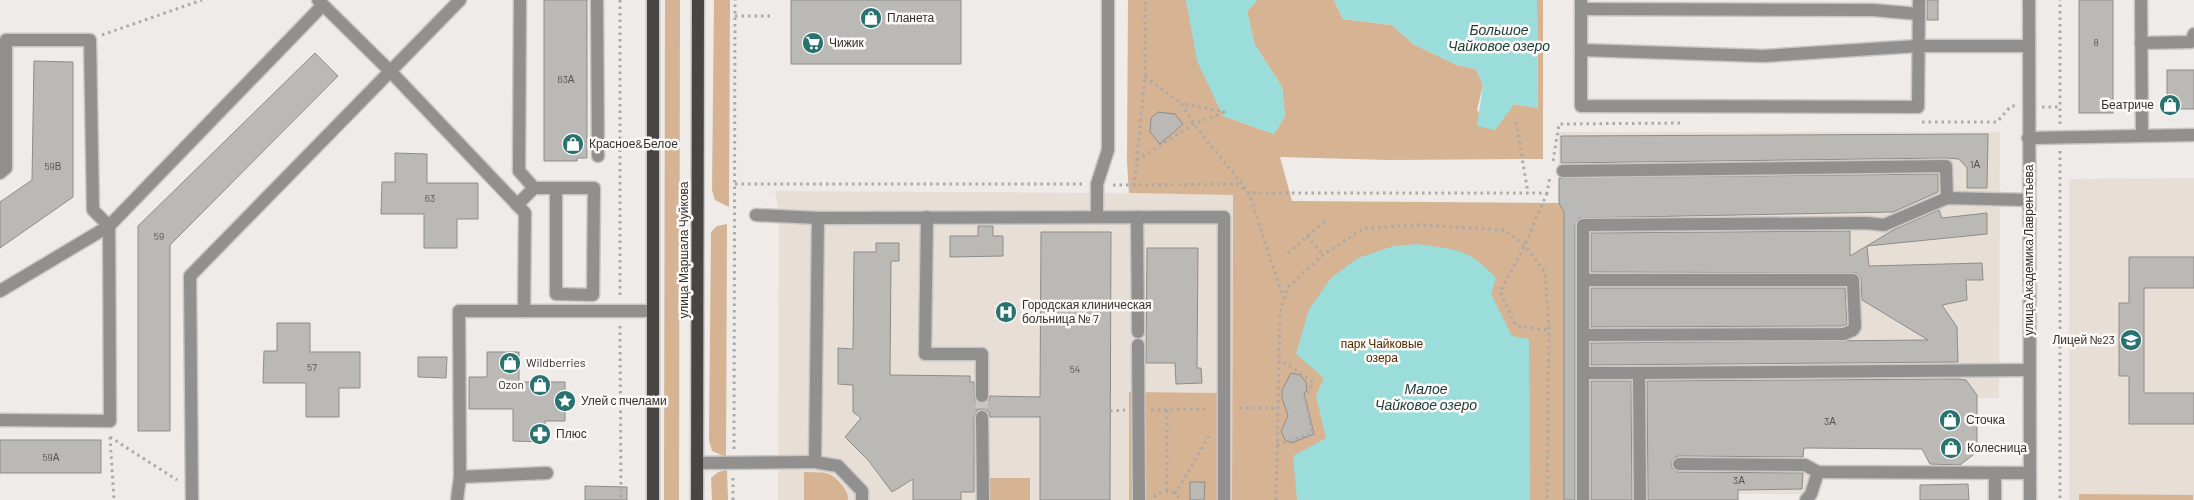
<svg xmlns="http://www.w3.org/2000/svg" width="2194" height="500" viewBox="0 0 2194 500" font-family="Barlow,sans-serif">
<rect width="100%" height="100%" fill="#eeebe9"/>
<g fill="#e7ded6">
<polygon points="1559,132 2000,132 1999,398 1682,396 1682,467 1817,465 1815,494 1680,494 1680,500 1556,500"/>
<polygon points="2194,178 2194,500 2069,500 2069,179"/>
<polygon points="775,191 1233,194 1232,500 778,500 779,217"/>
</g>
<g fill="#d5b393">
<polygon points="665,0 680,0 679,500 664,500"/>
<polygon points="714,0 730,0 729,207 715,200 712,190"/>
<polygon points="1128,0 1186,0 1192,30 1223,116 1274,134 1285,116 1282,87 1254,43 1247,11 1257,0 1334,0 1343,19 1392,25 1413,44 1457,65 1476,69 1483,85 1477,110 1494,130 1514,104 1538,108 1537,0 1543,0 1543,159 1389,160 1280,157 1292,201 1559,203 1564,212 1564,500 1232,500 1233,195 1129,193 1127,162"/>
<polygon points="727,224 726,457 712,451 709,440 711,232 717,226"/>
<polygon points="1129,392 1218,393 1217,500 1129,500"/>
<polygon points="727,470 728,500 712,500 711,478 718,472"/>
<path d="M804,472C823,473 830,470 842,485C846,491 848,493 848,500H804Z"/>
<rect x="979" y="478" width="51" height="22"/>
<polygon points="2079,494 2193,495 2193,500 2079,500"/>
</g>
<g fill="#9bddda">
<polygon points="1186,0 1257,0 1247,11 1254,43 1282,87 1285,116 1274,134 1223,116 1197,61"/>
<polygon points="1334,0 1537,0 1538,108 1514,104 1495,130 1477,126 1483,85 1476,69 1457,65 1413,44 1392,25 1343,19"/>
<path d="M1418,244C1457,250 1468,248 1496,278L1491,294L1512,336L1529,339L1530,500H1297L1293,456L1326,438L1316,396L1324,378L1296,354L1309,309L1331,278L1358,258L1394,246Z"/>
</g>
<g fill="#bbb9b6" stroke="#8e8c89">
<polygon points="544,0 587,0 587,158 577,158 577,161 544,161"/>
<rect x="791" y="0" width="170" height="64"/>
<rect x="1927" y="0" width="11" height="20"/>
<rect x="2079" y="0" width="34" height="113"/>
<polygon points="315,53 338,76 170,245 170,431 138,431 138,226"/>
<polygon points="34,61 73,62 73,197 0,248 0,202 32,180"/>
<rect x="2167" y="70" width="27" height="39"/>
<polygon points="1158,112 1175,114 1183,124 1160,144 1150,132 1151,118"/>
<polygon points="1988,134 1987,188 1967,188 1967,168 1959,159 1946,158 1561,163 1561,136"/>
<polygon points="395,153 427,154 427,183 478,183 478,219 457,219 457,248 424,248 424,214 381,214 382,182 395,182"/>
<polygon points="1938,174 1938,192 1893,212 1579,218 1575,225 1575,500 1564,500 1564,212 1559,203 1559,178"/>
<polygon points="1939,210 1942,218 1987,213 1987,234 1867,246 1869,266 1982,263 1983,280 1966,280 1967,300 1942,305 1957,327 1958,362 1591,365 1591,343 1928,340 1862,300 1861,279 1857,273 1591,272 1591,233 1850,231 1850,256 1895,229"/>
<polygon points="978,226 993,226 993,236 1003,236 1003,256 950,257 950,236 978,236"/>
<polygon points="1041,232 1111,232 1110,500 1040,500 1040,417 990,417 989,412 982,409 977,410 974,417 974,492 961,492 961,500 913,500 913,479 892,492 868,460 845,437 861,418 853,412 853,385 838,384 838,348 853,349 854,252 876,252 876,243 899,243 899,261 891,261 890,375 970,376 970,382 974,382 975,400 982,404 989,400 990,396 1040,397"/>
<polygon points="1147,248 1198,248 1197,368 1201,368 1202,383 1176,384 1175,363 1146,363"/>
<polygon points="2129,257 2194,257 2194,288 2144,288 2144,393 2194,393 2194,424 2129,424 2129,376 2119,376 2119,303 2129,303"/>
<polygon points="1591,288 1845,288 1847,324 1842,326 1591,327"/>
<polygon points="277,323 310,323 310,352 360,352 360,388 339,388 339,417 306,417 306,383 263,383 264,351 277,351"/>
<polygon points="487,352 519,352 519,382 565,382 565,421 545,421 545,442 513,441 513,409 469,409 469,377 487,377"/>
<polygon points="418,357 447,357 446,378 418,377"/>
<polygon points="1291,373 1300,375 1306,382 1307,390 1304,393 1314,434 1291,443 1285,440 1281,431 1288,416 1282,398 1282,390"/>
<polygon points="1958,379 1966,380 1977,395 1977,452 1960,465 1930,464 1922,449 1804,448 1803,457 1679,456 1675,457 1671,463 1672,468 1678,472 1803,473 1802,489 1738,490 1738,500 1648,500 1647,381"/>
<polygon points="1591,381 1631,381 1632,500 1591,500"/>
<rect x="0" y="440" width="101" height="33"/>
<polygon points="1190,482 1205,482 1204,500 1190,500"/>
<polygon points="1968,484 1969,500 1920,500 1920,485"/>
<polygon points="585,486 627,487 627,500 585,500"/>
</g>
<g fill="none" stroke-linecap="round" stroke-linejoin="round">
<polyline stroke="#c8c6c4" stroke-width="12" stroke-dasharray="12 6" stroke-linecap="butt" points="982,396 982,417"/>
<g stroke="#c8c6c4" stroke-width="15">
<g id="minor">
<polyline points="318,0 390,71 525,213 524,311"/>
<polyline points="520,0 519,171 534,188 594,188 593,295 556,294 556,188"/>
<polyline points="597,0 598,156"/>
<polyline points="1581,0 1581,106 1918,107 1919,0"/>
<polyline points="2029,0 2030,500"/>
<polyline points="2141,0 2142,135"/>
<polyline points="1581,9 1873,10 1919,14"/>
<polyline points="2141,43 2191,42 2194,34"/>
<polyline points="1581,50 1763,56 1918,46 2029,46"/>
<polyline points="2028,138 2194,135"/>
<polyline points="1563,171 1946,166 1947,198"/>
<polyline points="0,173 6,168 6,40 90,40 93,210 109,226 110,421 0,420"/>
<polyline points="517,205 534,188"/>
<polyline points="756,215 818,218 1224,217 1224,500"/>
<polyline points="927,217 925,354 982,354 982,396"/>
<polyline points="1097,217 1097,184 1108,150 1108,0"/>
<polyline points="1137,217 1138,332"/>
<polyline points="818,218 815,462 838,466 862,491 862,500"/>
<polyline points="1584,280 1853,280 1855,327 1853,330 1844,334 1584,335"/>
<polyline points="0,291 109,226 323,5"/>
<polyline points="1138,345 1139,500"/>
<polyline points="1585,373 1639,373"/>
<polyline points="982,417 983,500"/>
<polyline points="697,463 815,462"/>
<polyline points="1679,464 1805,465 1818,472 2030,473"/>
<polyline points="547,473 460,477 459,311 653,311"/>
<polyline points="1995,473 1995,500"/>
<polyline points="192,500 190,276 460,0"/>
<polyline points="457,500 460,477"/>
<polyline points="1583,500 1583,225 1867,223 1884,225 1947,198 2029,200"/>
<polyline points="1640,500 1639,373 2029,370"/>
<polyline points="1806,500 1811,494 1818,472"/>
</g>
</g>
<g stroke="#c8c6c4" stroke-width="15">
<g id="major">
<polyline points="653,0 653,500"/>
<polyline points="697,500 698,0"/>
</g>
</g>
<g stroke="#acaaa8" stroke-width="3" stroke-dasharray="2.5 4" stroke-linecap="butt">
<polyline points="620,0 620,297"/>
<polyline points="735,16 770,16"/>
<polyline points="102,35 202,0"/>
<polyline points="1145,77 1181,103 1194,124 1249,193 1283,297"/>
<polyline points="2042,107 2059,107"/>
<polyline points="1516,122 1528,193"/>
<polyline points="1922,122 1997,122 2011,106 2016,106"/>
<polyline points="2060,124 2060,0"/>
<polyline points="2060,151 2060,500"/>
<polyline points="1137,160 1194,124 1224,112 1181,103"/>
<polyline points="1553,161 1559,124 1683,123"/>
<polyline points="735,184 1084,184"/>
<polyline points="1113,185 1237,184 1249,193 1547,193 1550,177"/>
<polyline points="1134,186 1145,77 1145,0"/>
<polyline points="1547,193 1525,245 1500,292 1516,326 1549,330"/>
<polyline points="1307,236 1323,255"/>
<polyline points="1288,253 1325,221"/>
<polyline points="620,326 621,500"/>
<polyline points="1239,408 1278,408"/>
<polyline points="1151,410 1210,409"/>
<polyline points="1167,410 1167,491"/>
<polyline points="1110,411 1125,410"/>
<polyline points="110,437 177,480"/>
<polyline points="110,437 114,500"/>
<polyline points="1277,445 1312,433 1305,398 1313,382 1279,359"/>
<polyline points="734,449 735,0"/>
<polyline points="1175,494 1209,436"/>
<path d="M1154,497C1163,488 1174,490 1181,500"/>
<polyline points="733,500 733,476"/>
<polyline points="1276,500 1280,313 1287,288 1323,255 1364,228 1420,225 1505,230 1525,245 1545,272 1549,330 1547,500"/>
</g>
<use href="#minor" stroke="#91908f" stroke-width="12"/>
<use href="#major" stroke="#484645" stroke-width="12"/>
</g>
<defs>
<g id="shop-disc" transform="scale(1.125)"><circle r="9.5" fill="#28726f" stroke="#fcf9f6"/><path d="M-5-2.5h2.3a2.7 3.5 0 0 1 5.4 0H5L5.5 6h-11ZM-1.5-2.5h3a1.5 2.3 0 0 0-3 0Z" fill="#fff"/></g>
<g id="supermarket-disc" transform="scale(1.125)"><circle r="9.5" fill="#28726f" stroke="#fcf9f6"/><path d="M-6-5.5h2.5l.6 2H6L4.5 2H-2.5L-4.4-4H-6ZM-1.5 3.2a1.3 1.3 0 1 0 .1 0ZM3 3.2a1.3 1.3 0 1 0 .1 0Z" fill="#fff"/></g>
<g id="hospital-disc" transform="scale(1.125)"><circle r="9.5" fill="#28726f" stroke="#fcf9f6"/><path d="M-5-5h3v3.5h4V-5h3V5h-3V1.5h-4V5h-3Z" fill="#fff"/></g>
<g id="school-disc" transform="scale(1.125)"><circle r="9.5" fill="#28726f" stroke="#fcf9f6"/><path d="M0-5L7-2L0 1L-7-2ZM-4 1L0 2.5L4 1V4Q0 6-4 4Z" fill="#fff"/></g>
<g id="sight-disc" transform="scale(1.125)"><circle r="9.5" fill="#28726f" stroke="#fcf9f6"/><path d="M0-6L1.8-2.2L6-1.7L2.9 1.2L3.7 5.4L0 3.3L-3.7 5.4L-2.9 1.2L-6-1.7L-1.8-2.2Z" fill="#fff"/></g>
<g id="pharmacy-disc" transform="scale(1.125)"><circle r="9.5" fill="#28726f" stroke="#fcf9f6"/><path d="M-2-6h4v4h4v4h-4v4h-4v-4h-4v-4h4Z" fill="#fff"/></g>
</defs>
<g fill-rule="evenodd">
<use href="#shop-disc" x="871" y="18"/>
<use href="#supermarket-disc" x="813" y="43"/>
<use href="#shop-disc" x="2170" y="105"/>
<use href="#shop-disc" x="573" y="144"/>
<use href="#hospital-disc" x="1006" y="312"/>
<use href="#school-disc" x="2131" y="340"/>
<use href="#shop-disc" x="510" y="363"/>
<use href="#shop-disc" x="540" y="385"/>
<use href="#sight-disc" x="565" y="401"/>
<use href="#shop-disc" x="1950" y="420"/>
<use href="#pharmacy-disc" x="540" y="434"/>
<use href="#shop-disc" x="1951" y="448"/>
</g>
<g text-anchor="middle" stroke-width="5" stroke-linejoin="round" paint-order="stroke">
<g font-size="10" fill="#545352">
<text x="2096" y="46">8</text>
<text x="566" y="83">63А</text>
<text x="1975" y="168">1А</text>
<text x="53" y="170">59В</text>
<text x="430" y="202">63</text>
<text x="159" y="240">59</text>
<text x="312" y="371">57</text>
<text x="1075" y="373">54</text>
<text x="1830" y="425">3А</text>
<text x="51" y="461">59А</text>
<text x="1739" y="484">3А</text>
</g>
<g font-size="12" fill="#323130" stroke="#fcf9f6" text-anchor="start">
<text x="887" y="22">Планета</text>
<text x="829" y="47">Чижик</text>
<text x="2154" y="109" text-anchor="end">Беатриче</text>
<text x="589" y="148">Красное&amp;Белое</text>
<text x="1022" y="309">Городская клиническая<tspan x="1022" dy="14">больница № 7</tspan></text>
<text x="2115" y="344" text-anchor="end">Лицей №23</text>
<text x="526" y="367">Wildberries</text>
<text x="524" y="389" text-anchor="end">Ozon</text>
<text x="581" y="405">Улей с пчелами</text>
<text x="1966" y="424">Сточка</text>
<text x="556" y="438">Плюс</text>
<text x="1967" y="452">Колесница</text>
</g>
<g font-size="12" fill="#323130" stroke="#fcf9f6">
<text transform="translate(684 250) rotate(-90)" y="4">улица Маршала Чуйкова</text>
<text transform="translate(2029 250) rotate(-90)" y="4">улица Академика Лаврентьева</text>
</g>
<g font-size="12" fill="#502c00" stroke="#fcf9f6">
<text x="1382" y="348">парк Чайковые<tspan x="1382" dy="14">озера</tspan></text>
</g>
<g font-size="14" font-style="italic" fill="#1a3b3a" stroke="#fcf9f6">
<text x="1499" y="35">Большое<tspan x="1499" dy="16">Чайковое озеро</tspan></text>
<text x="1426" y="394">Малое<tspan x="1426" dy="16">Чайковое озеро</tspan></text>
</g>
</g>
</svg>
